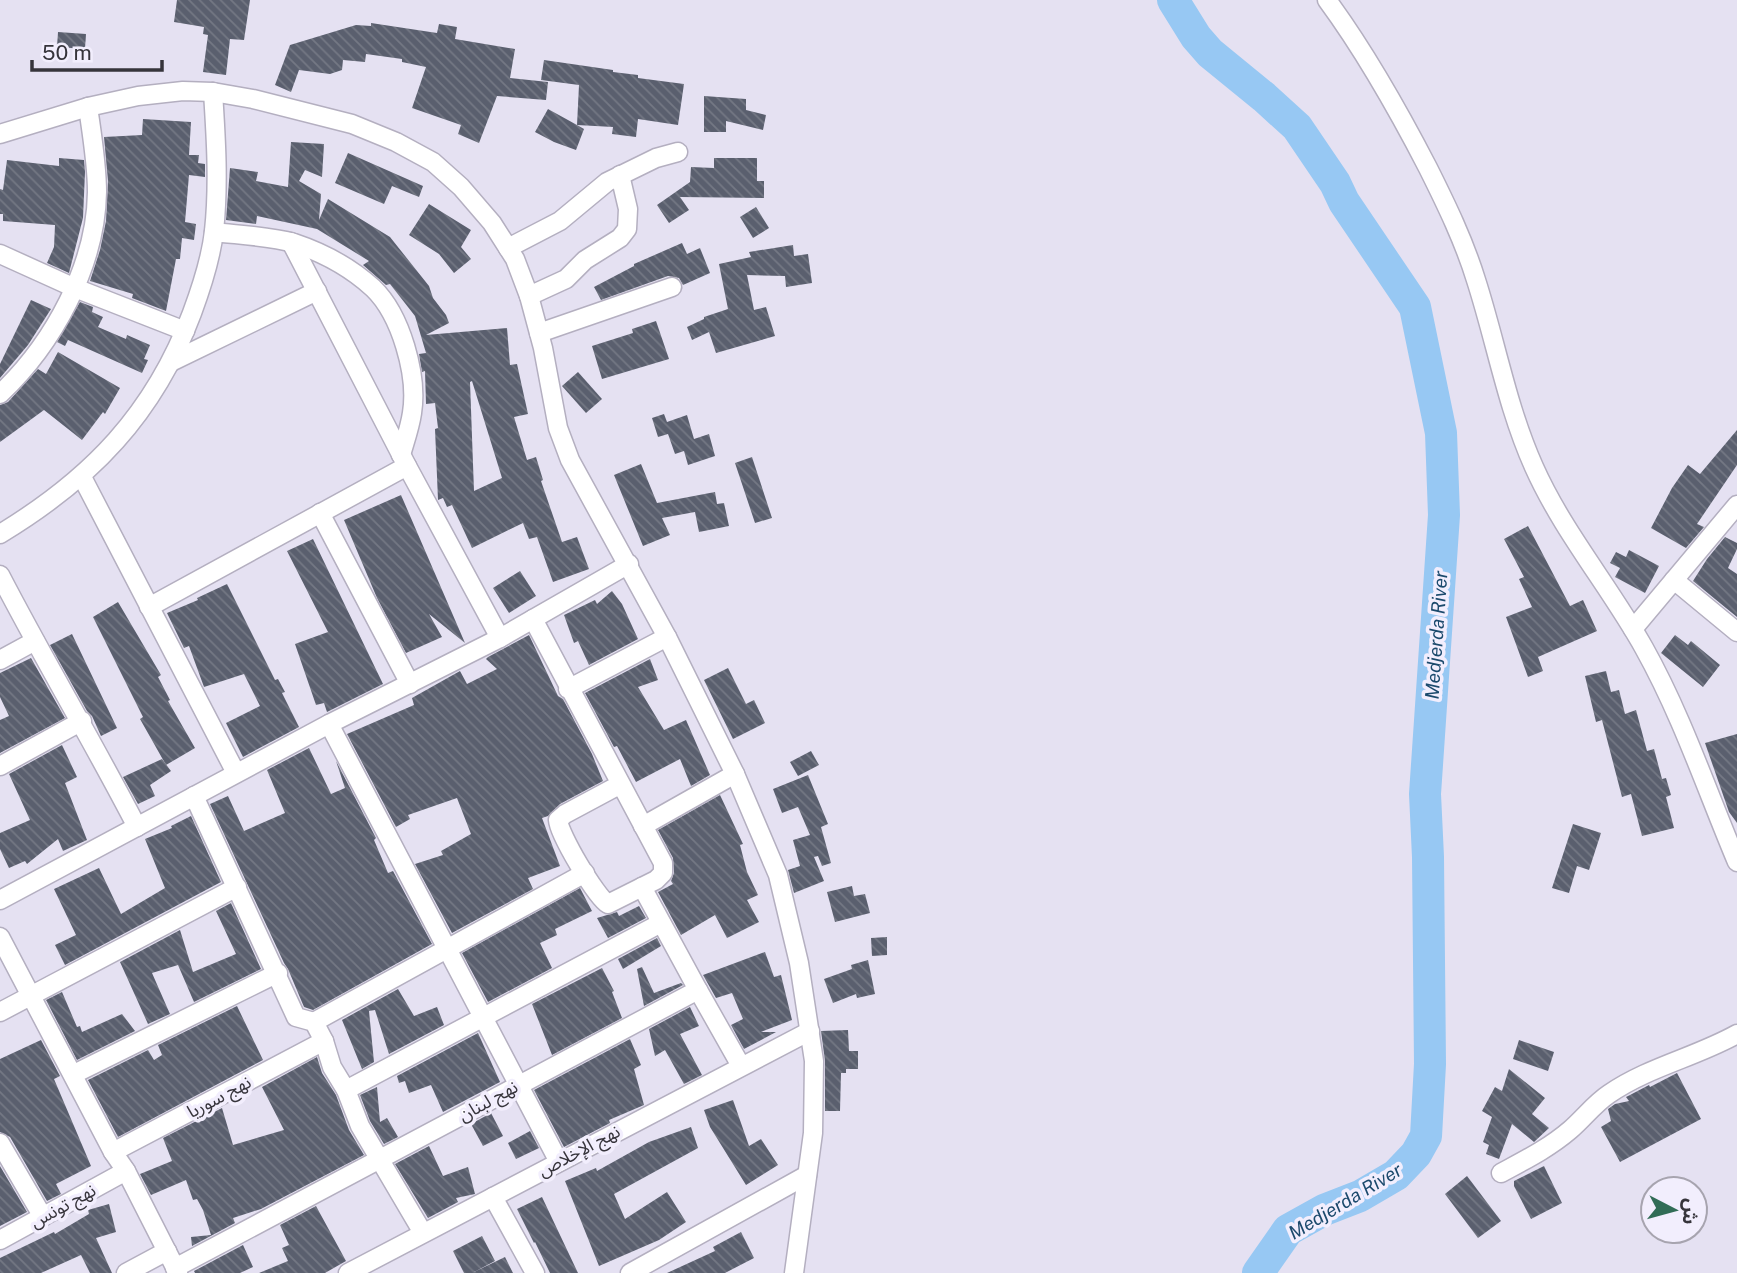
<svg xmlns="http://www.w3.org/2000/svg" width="1737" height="1273" viewBox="0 0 1737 1273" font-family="'Public Sans','Noto Sans Arabic',sans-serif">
<defs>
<pattern id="building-back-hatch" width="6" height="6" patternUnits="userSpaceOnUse" patternTransform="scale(1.75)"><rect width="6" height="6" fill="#5a5f6e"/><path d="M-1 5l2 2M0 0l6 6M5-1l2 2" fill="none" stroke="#747884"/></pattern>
</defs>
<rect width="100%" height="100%" fill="#e5e1f2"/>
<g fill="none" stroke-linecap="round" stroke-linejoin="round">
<polyline stroke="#97c8f3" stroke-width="32" points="1173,0 1196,37 1210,53 1264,97 1297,127 1335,183 1344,202 1415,307 1441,433 1444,515 1425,794 1428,857 1430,1064 1426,1136 1416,1154 1396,1175 1360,1196 1324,1210 1288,1230 1258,1273"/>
</g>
<g fill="url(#building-back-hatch)" fill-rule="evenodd">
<polygon points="177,0 250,0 244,40 230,39 226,75 203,72 208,35 203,34 204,27 174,22"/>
<polygon points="371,23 437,33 439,24 457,27 455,39 515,49 510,78 548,82 546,100 497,96 479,143 458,134 461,125 412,108 426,67 402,62 402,59 366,54 365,62 343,60 342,70 330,74 299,70 291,92 275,85 290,45 356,25 371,26"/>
<polygon points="58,32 86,34 85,49 57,47"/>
<polygon points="544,60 613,70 613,72 638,75 638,78 684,84 678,125 638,119 636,137 612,134 613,127 577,125 584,129 576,150 554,142 535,132 548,109 577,125 579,85 541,80"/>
<polygon points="704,96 746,99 746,110 766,115 763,130 726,121 726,132 704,132"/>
<polygon points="143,119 191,122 189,155 199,155 198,163 205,164 205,177 189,175 185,222 196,224 194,240 182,238 180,259 176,259 166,311 132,298 133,294 90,281 100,250 106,221 108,181 104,137 142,135"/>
<path d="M291,142L324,144L322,177L305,170L299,181L321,194L319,220L328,199L390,237L429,286L433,298L446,315L449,323L426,335L507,328L510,365L517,364L528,414L514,417L527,460L536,457L543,480L541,481L562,542L577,537L589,569L553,582L537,537L529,539L523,523L472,548L452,505L447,507L443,498L438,500L435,429L438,428L435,403L426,404L425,371L422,372L419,354L426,353L415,316L390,284L386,285L363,265L369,261L317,229L257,216L256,224L226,220L230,168L258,172L256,181L288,187ZM472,381L502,478L474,491L470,382Z"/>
<polygon points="348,153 423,186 419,197 392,186 384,204 335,183"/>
<polygon points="59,158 84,160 85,172 83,218 69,273 47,263 54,247 55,225 3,221 3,214 0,214 0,189 3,190 7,160 59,166"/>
<polygon points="714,158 757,158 757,181 764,181 764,198 680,197 689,210 669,223 657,205 690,182 691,167 714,168"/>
<polygon points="429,204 471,230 461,247 471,259 454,273 439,254 409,235"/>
<polygon points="756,207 769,228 753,238 740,217"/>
<polygon points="682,243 687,254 700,248 710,273 683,285 679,278 668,276 601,300 594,287 634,266 634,264"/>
<polygon points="793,245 794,256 808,254 812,283 786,287 785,276 747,275 754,310 766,307 775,336 716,353 709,332 692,340 687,327 704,319 704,317 728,309 719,264 751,257 749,252"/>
<polygon points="31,300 51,309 28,345 0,378 0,364"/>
<polygon points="80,302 93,307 92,312 103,317 98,327 126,339 127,335 150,345 144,359 148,360 142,373 68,340 65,346 57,342"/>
<polygon points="656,321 669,359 602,379 592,346 633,333 632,329"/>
<polygon points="58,352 120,388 105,414 103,412 82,440 44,410 0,442 0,405 8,402 38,369 46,374"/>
<polygon points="578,372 602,399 586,413 562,386"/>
<polygon points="664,414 667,422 687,415 694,439 709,434 715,456 688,465 684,451 675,454 668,434 658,437 652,418"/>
<polygon points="1737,430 1737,465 1697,524 1704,527 1686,548 1651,528 1672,488 1688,465 1700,474"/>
<polygon points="752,457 772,518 755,523 735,463"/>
<polygon points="641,464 657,503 715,492 717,504 724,503 729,526 699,532 695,512 662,518 670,535 643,546 614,475"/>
<polygon points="401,495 465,643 429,614 442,637 406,653 377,598 344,520"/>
<polygon points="1528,526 1570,606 1583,600 1597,631 1538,657 1543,671 1528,677 1506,617 1532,607 1519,579 1524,577 1504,539"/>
<polygon points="1725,537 1737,543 1737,549 1728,568 1737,574 1737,617 1693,581 1707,559"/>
<polygon points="313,539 383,684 327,712 324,703 316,705 295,644 328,632 287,551"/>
<polygon points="1629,550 1659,566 1645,593 1615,577 1620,568 1610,563 1616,552 1626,557"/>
<polygon points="520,571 536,596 509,613 493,588"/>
<polygon points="227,584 275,680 278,679 285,692 282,693 299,727 243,757 226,723 260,706 244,674 204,687 189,646 184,648 167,613 198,600 197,598"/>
<polygon points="612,591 622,604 638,639 589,665 578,641 574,643 564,615 595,600 597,604"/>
<polygon points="118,602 161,675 158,677 170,700 168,701 195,748 166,765 140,719 143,717 93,617"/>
<polygon points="72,634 117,728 101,736 92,716 87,711 50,645"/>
<polygon points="529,635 558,696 563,699 592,754 603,781 560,804 548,816 542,818 560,866 528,878 533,889 452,933 415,864 443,855 441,851 471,834 457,798 408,815 410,819 396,827 347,734 414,705 412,698 460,671 467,684 497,669 486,659 488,657"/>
<polygon points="1675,635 1688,645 1691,641 1720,665 1703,687 1661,653"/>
<polygon points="31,658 65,718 0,753 0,720 9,716 0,697 0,673"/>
<polygon points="650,659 658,680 638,687 664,730 686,720 710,775 691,786 680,759 636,782 617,746 614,747 585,693"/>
<polygon points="728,668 746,704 754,700 765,723 733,739 704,680"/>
<polygon points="1606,671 1611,692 1619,690 1625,714 1636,710 1647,751 1654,749 1662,779 1666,778 1671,795 1666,797 1674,828 1642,836 1631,794 1622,797 1602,720 1596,722 1585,676"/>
<polygon points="1737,734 1737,823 1729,812 1705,743"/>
<polygon points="62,745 77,777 65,783 87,840 63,851 58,839 27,864 25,861 9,868 0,849 0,833 30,820 9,774"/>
<polygon points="309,748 331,794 345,788 336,761 376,838 374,840 388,873 393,871 432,944 313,1010 304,1007 288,969 284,963 210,804 228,796 244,831 285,813 267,770"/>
<polygon points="811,751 819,765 798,776 790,762"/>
<polygon points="162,759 171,771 150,785 155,796 138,804 123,777"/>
<polygon points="808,775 828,824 821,827 831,863 822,866 818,856 814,857 824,881 794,893 788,870 800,866 793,840 810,835 798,807 782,813 773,789"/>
<polygon points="720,795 743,844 740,845 747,872 758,895 747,900 759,922 727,938 715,915 681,935 658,892 673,884 671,881 674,873 673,858 658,830"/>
<polygon points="191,816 221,882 65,965 55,945 76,935 54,889 99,868 121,914 165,888 145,839 172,828 171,826"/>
<polygon points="1573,824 1601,833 1589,870 1577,866 1569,893 1552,888"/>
<polygon points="852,886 854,896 865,894 870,913 835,922 827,892"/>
<polygon points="580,888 592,911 555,929 557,935 540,943 552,968 488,1002 462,953"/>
<polygon points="231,903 261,969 194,1002 178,965 152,973 170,1014 148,1024 120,962 180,930 193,972 236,954 216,911"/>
<polygon points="639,906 646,918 608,938 597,918 617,912 619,916"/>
<polygon points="887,937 887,955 872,956 871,938"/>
<polygon points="657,938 661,946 623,969 618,959"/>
<polygon points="765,952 774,977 781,975 792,1020 761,1032 776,1032 744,1049 731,1025 743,1019 732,993 716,998 703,975"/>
<polygon points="868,960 875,994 857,998 856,994 833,1003 824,979 852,969 851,965"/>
<polygon points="642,967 654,993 681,983 683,985 644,1006 637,969"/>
<polygon points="602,968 614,991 612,992 622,1018 552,1055 532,1004"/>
<polygon points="398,989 414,1016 437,1007 444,1025 389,1054 375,1010 369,1011 374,1062 362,1069 342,1020"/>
<polygon points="62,992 77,1027 80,1026 82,1032 122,1014 135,1031 77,1060 46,1000"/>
<polygon points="237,1006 263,1060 118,1137 88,1080 148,1050 154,1060 162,1055 158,1045"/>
<polygon points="690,1007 699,1026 680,1034 702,1075 684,1084 665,1050 655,1056 649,1029"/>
<polygon points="848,1030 849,1051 858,1051 858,1069 846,1069 846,1073 841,1073 840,1111 825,1111 825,1061 821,1031"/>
<polygon points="478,1033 500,1082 443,1112 431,1085 409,1093 405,1081 399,1083 397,1076"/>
<polygon points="630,1039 641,1065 634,1069 644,1105 609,1120 610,1123 564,1147 534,1090"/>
<polygon points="41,1040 60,1076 54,1079 91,1166 56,1184 61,1194 47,1201 10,1137 0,1132 0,1059"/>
<polygon points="1519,1040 1554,1052 1548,1071 1513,1059"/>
<polygon points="317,1057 322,1073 336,1095 349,1130 364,1155 261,1209 233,1218 235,1223 192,1246 191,1237 211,1235 203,1210 197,1199 193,1200 186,1180 151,1195 140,1174 172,1161 163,1138 222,1108 233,1145 284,1130 262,1087"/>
<polygon points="1509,1069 1545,1098 1532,1114 1549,1128 1534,1142 1512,1124 1499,1159 1486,1154 1489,1145 1483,1142 1492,1117 1482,1111 1495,1087 1502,1091"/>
<polygon points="1677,1073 1701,1119 1620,1162 1601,1127 1611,1121 1608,1109 1615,1104 1629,1101 1626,1097 1630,1095 1649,1085 1650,1087"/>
<polygon points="377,1087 380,1122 387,1118 398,1137 384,1144 370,1121 360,1095"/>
<polygon points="733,1100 749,1146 761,1139 778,1165 746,1185 710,1127 704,1110"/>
<polygon points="491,1113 503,1136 483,1146 471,1124"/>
<polygon points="691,1127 698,1148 614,1194 625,1219 667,1192 686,1222 659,1240 599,1266 565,1181 596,1168 597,1171 649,1142"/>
<polygon points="530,1131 539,1148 516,1159 508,1143"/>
<polygon points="429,1146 443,1176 468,1167 475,1194 456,1198 458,1202 428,1218 395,1164"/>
<polygon points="0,1166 27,1212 0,1226"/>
<polygon points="1544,1166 1562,1203 1531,1219 1514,1186 1514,1181"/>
<polygon points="1467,1176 1501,1221 1478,1238 1445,1194"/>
<polygon points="542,1197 578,1273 550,1273 535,1242 534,1243 517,1209"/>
<polygon points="109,1204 116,1232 96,1238 112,1273 90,1273 81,1255 41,1273 0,1273 0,1258 54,1232 55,1234 89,1214 88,1210"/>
<polygon points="316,1206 346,1261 325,1273 259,1273 288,1261 282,1248 289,1245 280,1225"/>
<polygon points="741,1232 754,1258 725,1273 667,1273 715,1251 713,1247"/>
<polygon points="482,1236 495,1261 474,1272 505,1257 513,1273 464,1273 453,1251"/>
<polygon points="243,1245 253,1267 240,1273 195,1273 194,1271"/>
</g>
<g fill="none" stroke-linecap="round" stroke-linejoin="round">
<g stroke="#b4afc0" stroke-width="21">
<g id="minor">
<path d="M1327,0C1366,53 1398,110 1428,168C1446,204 1464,241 1476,280C1496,342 1507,407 1534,467C1563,532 1610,587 1644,648C1682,716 1707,791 1737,862"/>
<polyline points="0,134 88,107 138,96 183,91 213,92 253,99 352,124 396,142 433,162 461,187 492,223 515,259 529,296 543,348 558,428 570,460 667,637 735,774 778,875 799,963 814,1061 813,1133 794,1273"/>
<path d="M214,232C240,235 269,236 294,243C324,253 350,267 373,288C401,315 418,375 412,413C410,427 405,441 401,455"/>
<polyline points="291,242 407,466 500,638"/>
<polyline points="508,248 560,221 607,182 656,158 678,152"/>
<polyline points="0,254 75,288 185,331"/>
<polyline points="529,296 566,279 585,260 620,238 627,229 628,209 620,175"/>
<polyline points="539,333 672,287"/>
<polyline points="171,362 317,291"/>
<path d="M0,394C53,344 96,266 97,192C97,164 92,135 88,107"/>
<polyline points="82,477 236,773"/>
<polyline points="320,513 410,684"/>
<path d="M0,534C91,479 154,414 192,313C202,286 211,259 214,231C219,185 216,138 213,92"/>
<path d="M0,575C44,660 93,742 137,827"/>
<polyline points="1674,580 1737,632"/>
<polyline points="149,607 407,466"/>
<path d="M533,619L663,863V873L656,880L608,904C596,897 559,834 558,820L565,814L621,784"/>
<polyline points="1633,629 1737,505"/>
<polyline points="0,660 35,641"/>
<polyline points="568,689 667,637"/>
<polyline points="329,724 559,1162"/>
<polyline points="0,766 82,721"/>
<polyline points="194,796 296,1017 314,1022 324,1041 332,1067 346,1090 360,1126 423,1233"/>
<polyline points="643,826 735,774"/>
<polyline points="0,900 329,724 500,638 629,564"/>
<polyline points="0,937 113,1152 126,1171 178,1273"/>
<polyline points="698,990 741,1066"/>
<polyline points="0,1012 237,887"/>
<polyline points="314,1022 585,873"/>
<polyline points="74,1074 278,973"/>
<polyline points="346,1090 661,923"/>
<polyline points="0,1143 43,1217"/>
<polyline points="113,1152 324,1041"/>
<path d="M1501,1173C1525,1160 1549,1148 1570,1130C1584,1118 1594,1104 1609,1094C1648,1067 1696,1057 1737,1034"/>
<polyline points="493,1197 535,1273"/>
<polyline points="0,1240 126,1171"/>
<polyline points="175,1268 698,990 642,887"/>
<polyline points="126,1273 167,1251"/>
<polyline points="348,1273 810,1031"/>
<polyline points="630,1273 807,1175"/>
</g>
</g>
<use href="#minor" stroke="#fff" stroke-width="18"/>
</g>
<g text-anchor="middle" stroke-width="7" stroke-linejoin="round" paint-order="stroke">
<g font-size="18" fill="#36343b" stroke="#f2eefd">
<text transform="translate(219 1097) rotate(-28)" y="6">نهج سوريا</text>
<text transform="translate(488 1101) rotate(-29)" y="6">نهج لبنان</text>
<text transform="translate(579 1151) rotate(-28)" y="6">نهج الإخلاص</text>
<text transform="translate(63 1206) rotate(-29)" y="6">نهج تونس</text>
</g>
<g font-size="19" font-style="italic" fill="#1c4a6d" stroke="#f2eefd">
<text transform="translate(1436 635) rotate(-86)" y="7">Medjerda River</text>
<text transform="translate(1345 1201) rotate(-31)" y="7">Medjerda River</text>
</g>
</g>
<g transform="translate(1674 1210) rotate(96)"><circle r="33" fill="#f2eefd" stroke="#a7a4af" stroke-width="2"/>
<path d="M0-5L12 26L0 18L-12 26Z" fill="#316c56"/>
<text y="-10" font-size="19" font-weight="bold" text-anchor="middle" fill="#36343b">ش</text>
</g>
<path d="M32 60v10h130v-10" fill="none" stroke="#36343b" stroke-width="3.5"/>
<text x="42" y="60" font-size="21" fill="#36343b" stroke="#f2eefd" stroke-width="5" paint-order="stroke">50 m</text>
</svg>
